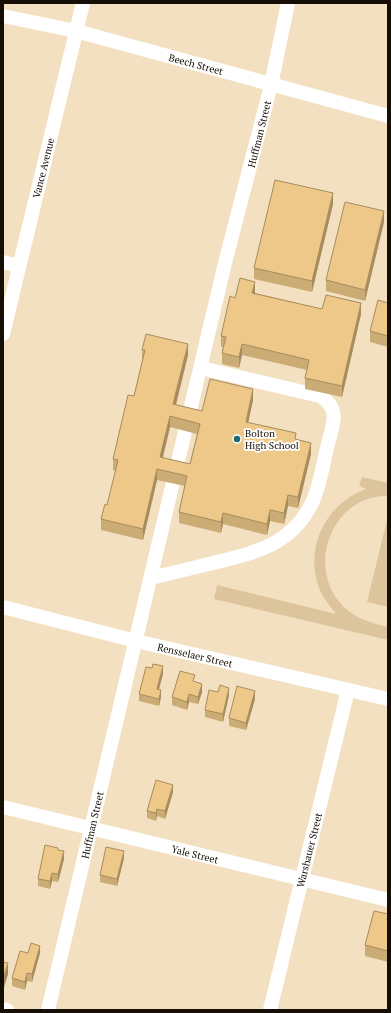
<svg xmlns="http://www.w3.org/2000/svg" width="391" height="1013" viewBox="0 0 391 1013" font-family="'PT Serif',serif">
<rect width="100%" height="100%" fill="#f3e0c0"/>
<g fill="#dcc59d">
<path d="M362,477L388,483V496C332,494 304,569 344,607C356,619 372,623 388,627V640L214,599L217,585L336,614C330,606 323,598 319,588C304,547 326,504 366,489L359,486Z"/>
<polygon points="388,516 388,607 367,602"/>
</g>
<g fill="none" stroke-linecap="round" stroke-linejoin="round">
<g stroke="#fff" stroke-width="14">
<polyline points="3,16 76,31 388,116"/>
<polyline points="3,262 19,266"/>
<polyline points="3,334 83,3"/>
<path d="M151,578C172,573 192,568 213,563C253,553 290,546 311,505C320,488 323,463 328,444C333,424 341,409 320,396L201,368"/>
<polyline points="3,607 136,641 388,699"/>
<polyline points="3,807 388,900"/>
<polyline points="3,1009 7,1010"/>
<polyline points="48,1010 225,263 271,85 288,3"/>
<polyline points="270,1010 348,690"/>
</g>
</g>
<g fill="#ccac75" fill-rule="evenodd">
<polygon points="333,204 312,292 254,279 254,268"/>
<polygon points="384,222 365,301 326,291 326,280"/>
<polygon points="255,293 322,309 361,314 342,397 305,389 305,378 307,370 242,355 239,368 222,364 222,353 223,347 221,347 221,336 235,298"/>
<polygon points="388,303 388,347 370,342 370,331"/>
<path d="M142,350L188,355L176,405L202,411L253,400L248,422L296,439L311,454L298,508L288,506L284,524L270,521L267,535L223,524L221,533L179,523V512L185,486L157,480L143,540L101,530V519L107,505L116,471L113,470V459L134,396L142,361ZM170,427L197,434L190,464L163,458Z"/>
<polygon points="163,674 159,689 161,697 159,706 139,701 139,694"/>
<polygon points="195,682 202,692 198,704 189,702 187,710 172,705 172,697"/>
<polygon points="229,695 223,722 205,717 205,710"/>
<polygon points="255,699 246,730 229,726 229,718"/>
<polygon points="173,792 165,819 157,816 156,821 147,818 147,811"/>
<polygon points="58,850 64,859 58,882 52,881 50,889 38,886 38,879"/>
<polygon points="124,858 117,886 100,882 100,875"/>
<polygon points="388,914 388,962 365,956 365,945"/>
<polygon points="40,953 32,982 27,981 25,990 12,986 12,978"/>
<polygon points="3,962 8,974 4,987 3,987"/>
</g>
<g fill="#a68c5f">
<polygon points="333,193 333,204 312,292 312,281"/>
<polygon points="384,211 384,222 365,301 365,290"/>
<polygon points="255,282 255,293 252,304 252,293"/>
<polygon points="361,303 361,314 342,397 342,386"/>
<polygon points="188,344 188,355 173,416 173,404"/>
<polygon points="242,344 242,355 239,368 239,357"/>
<polygon points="253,389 253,400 246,433 246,422"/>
<polygon points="170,416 170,427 160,468 160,457"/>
<polygon points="311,443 311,454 298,508 298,497"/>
<polygon points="157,469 157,480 143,540 143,529"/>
<polygon points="288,495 288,506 284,524 284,513"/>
<polygon points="270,510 270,521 267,535 267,524"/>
<polygon points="223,513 223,524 221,533 221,522"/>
<polygon points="163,666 163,674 157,696 157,689"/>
<polygon points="202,684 202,692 198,704 198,697"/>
<polygon points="229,688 229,695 223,722 223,714"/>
<polygon points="161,690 161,697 159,706 159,699"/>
<polygon points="255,691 255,699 246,730 246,723"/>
<polygon points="189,694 189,702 187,710 187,702"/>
<polygon points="173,785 173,792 165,819 165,811"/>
<polygon points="157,809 157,816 156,821 156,813"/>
<polygon points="64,851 64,859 58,882 58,874"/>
<polygon points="124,851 124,858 117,886 117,879"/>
<polygon points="52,873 52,881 50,889 50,881"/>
<polygon points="4,934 4,945 3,949 3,938"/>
<polygon points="40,946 40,953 32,982 32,974"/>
<polygon points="8,963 8,974 4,987 4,976"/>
<polygon points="27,973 27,981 25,990 25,982"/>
</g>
<g fill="#edc888" stroke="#a68c5f" fill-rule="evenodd">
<polygon points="275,180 333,193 312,281 254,268"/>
<polygon points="345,202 384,211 365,290 326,280"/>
<polygon points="240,278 255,282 252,293 322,309 326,295 361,303 342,386 305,378 309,360 242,344 239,357 222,353 226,337 221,336 230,296 235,298"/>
<polygon points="378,300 388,303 388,336 370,331"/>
<path d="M146,334L188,344L173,404L202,411L210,379L253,389L246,422L296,433L295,439L311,443L298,497L288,495L284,513L270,510L267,524L223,513L221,522L179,512L187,476L157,469L143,529L101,519L105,504L107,505L118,460L113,459L128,395L134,396L145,350H142ZM170,416L200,424L190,464L160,457Z"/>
<polygon points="153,664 163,666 157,689 161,690 159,699 139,694 146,667 152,668"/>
<polygon points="180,671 195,675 193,681 202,684 198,697 189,694 187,702 172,697"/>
<polygon points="220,685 229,688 223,714 205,710 209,690 218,692"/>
<polygon points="237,686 255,691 246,723 229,718"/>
<polygon points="156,780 173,785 165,811 157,809 156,813 147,811"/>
<polygon points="45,845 58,848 58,850 64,851 58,874 52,873 50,881 38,879"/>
<polygon points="106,847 124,851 117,879 100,875"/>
<polygon points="374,911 388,914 387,920 388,920 388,951 365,945"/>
<polygon points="31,943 40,946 32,974 27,973 25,982 12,978 20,951 28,953"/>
<polygon points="3,962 8,963 4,976 3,976"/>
</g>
<circle fill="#1e6972" stroke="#fff" stroke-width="1.5" cx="237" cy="439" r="4"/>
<g text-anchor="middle" stroke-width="3.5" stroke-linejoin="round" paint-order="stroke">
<g font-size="10" fill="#150e04" stroke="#fff">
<text transform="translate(196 64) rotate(15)" y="4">Beech Street</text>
<text transform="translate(259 134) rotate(-76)" y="4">Huffman Street</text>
<text transform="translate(43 168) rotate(-76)" y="4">Vance Avenue</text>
<text transform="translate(195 655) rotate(13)" y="4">Rensselaer Street</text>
<text transform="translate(92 825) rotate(-77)" y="4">Huffman Street</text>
<text transform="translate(309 850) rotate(-76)" y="4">Warshauer Street</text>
<text transform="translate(195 854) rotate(14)" y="4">Yale Street</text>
</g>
<g font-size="10" fill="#150e04" stroke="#fff" text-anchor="start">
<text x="245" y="437">Bolton<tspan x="245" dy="12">High School</tspan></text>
</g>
</g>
<rect width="391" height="1013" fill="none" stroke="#150e04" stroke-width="8"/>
</svg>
